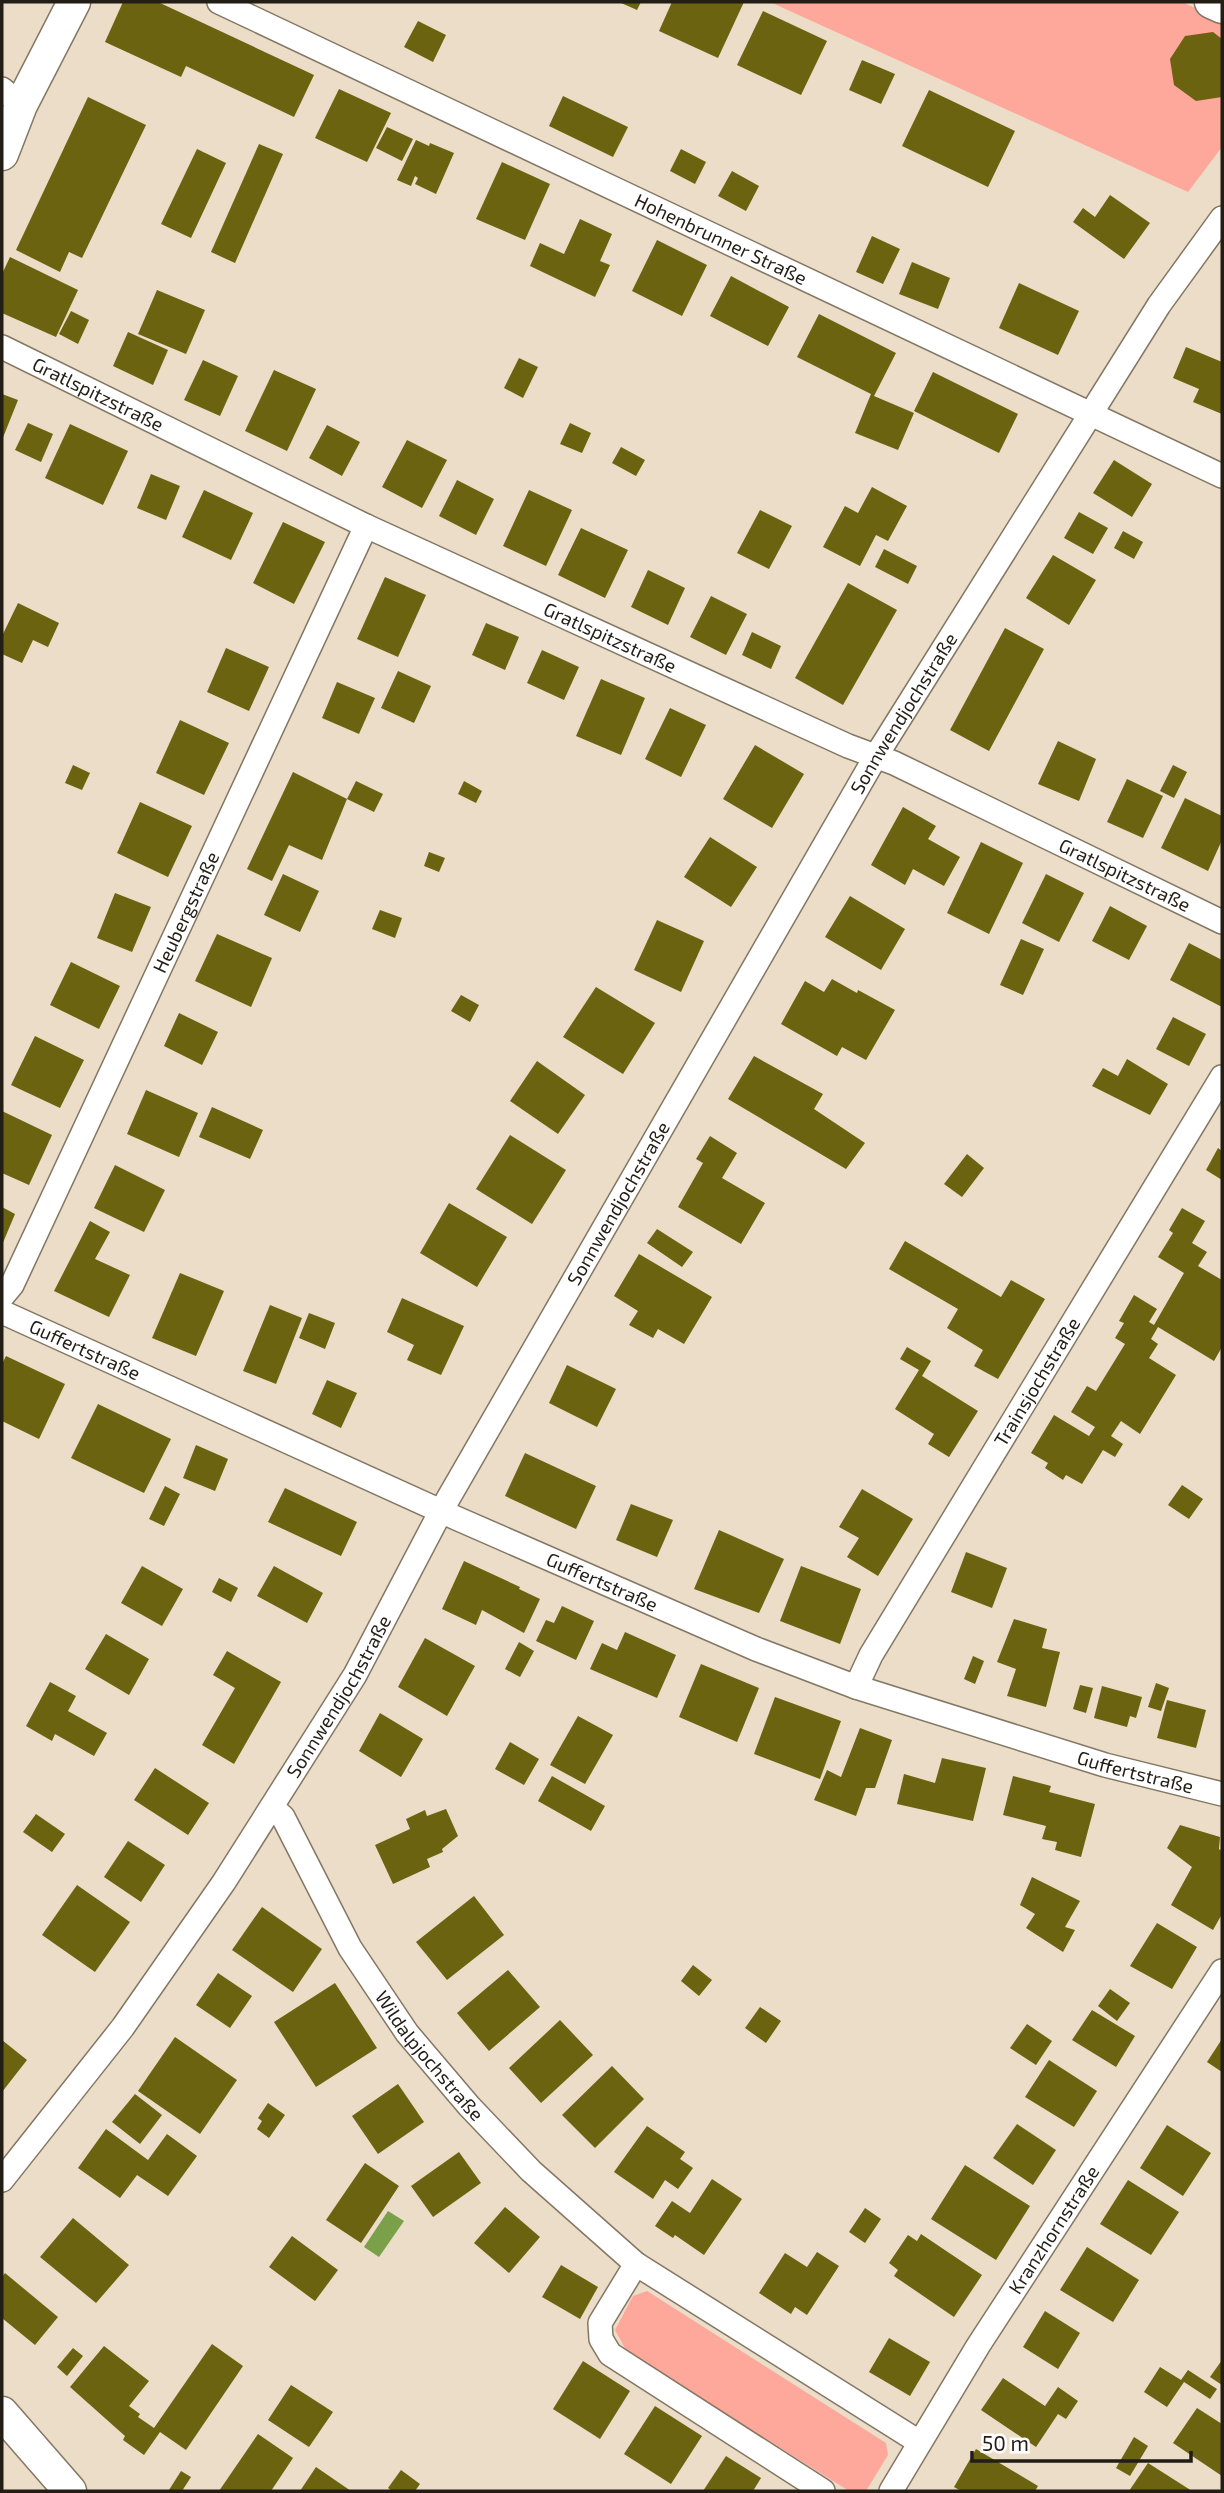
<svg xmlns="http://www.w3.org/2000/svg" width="1224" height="2493" viewBox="0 0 1224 2493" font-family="'Exo 2',sans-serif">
<rect width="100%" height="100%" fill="#ebddc8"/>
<g fill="#fea79b">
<polygon points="770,2 1182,2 1222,20 1222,147 1188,192"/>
<polygon points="647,2291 886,2443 888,2455 866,2491 849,2491 627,2352 615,2330 633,2296"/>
</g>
<polygon fill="#7aa049" points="388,2211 404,2221 379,2257 364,2247"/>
<g fill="#6b630f">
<polygon points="123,2 158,2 314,75 294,117 186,66 181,77 105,42"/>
<polygon points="619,2 641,2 637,10"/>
<polygon points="672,2 744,2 718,58 659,31"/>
<polygon points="763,11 827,41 801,95 737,65"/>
<polygon points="418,21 446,35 433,62 404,47"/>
<polygon points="1213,32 1222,39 1222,97 1196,101 1174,85 1170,59 1185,36"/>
<polygon points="862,60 895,74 881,104 849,90"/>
<polygon points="339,89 391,113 367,162 315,138"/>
<polygon points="929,90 1015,131 988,187 902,146"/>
<polygon points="563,96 628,127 613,157 549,126"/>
<polygon points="88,97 146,125 82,258 69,252 60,272 16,250"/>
<polygon points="387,127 413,139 402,161 376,148"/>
<polygon points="416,140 429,146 430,143 454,153 436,194 415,184 418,178 415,176 411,186 397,180"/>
<polygon points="259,144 283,154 235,263 211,252"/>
<polygon points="197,149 226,163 191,238 161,224"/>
<polygon points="681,149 706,162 695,184 670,171"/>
<polygon points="502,162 550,184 525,240 476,219"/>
<polygon points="732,171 759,186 746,211 718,196"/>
<polygon points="1110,195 1150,223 1124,259 1073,222 1083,208 1095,217"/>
<polygon points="580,219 612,234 600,261 610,265 595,297 530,266 540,243 564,254"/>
<polygon points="872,236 900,249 883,284 856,272"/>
<polygon points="657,240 707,265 682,316 632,291"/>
<polygon points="10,257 78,290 56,337 2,313 2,274"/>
<polygon points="912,262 950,278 938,309 899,294"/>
<polygon points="731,276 789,307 768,346 710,316"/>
<polygon points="1019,283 1079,311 1058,355 999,328"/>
<polygon points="157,290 205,310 186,354 138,334"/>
<polygon points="71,311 89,320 78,344 59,334"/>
<polygon points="819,314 896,353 874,396 914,413 898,450 855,433 871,394 797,357"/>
<polygon points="128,332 168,350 153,385 113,366"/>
<polygon points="1186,347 1222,362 1222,414 1193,402 1199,389 1173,378"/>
<polygon points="519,358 538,367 523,398 504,388"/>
<polygon points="203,360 238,376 220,416 184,400"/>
<polygon points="274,370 316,389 287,451 245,431"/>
<polygon points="933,372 1018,414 999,453 914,411"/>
<polygon points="2,394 18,400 2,440"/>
<polygon points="28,423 53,434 41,462 15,450"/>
<polygon points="570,423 591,433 582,453 560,444"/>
<polygon points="70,424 128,451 103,505 45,478"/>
<polygon points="327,425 360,442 342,476 309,458"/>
<polygon points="407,440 447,460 422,508 382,487"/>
<polygon points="621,447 645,460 636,476 612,463"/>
<polygon points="1114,460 1152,484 1132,517 1093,493"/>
<polygon points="151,474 180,486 166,520 137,508"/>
<polygon points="457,480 494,499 476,535 439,516"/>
<polygon points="872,487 907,506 888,541 876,535 860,566 823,547 845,506 858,513"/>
<polygon points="204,490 253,513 231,560 182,537"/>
<polygon points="529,490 572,510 546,566 503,546"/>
<polygon points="760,510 792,526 769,569 737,553"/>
<polygon points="1079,512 1108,528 1093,554 1064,538"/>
<polygon points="283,522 325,542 294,604 253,583"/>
<polygon points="581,528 628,550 605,598 558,575"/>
<polygon points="1123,531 1143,542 1134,559 1114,548"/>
<polygon points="884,549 917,566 908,584 875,567"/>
<polygon points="1053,555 1096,580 1069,625 1026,598"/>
<polygon points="648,570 685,588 668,625 631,607"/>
<polygon points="385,577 426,595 398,657 357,639"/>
<polygon points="848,583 897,610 843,705 795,678"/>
<polygon points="711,596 747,614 726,655 690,637"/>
<polygon points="18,603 59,623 48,647 33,640 22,663 2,654 2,636"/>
<polygon points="486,623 519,637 505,670 472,655"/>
<polygon points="1005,628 1044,649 989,751 950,730"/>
<polygon points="752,632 781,646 771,669 742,655"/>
<polygon points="226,648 269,667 249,711 207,692"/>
<polygon points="542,650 579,667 564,700 527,683"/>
<polygon points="398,671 431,686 414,723 381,708"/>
<polygon points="601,679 645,698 621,755 576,736"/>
<polygon points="337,682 375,698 359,734 322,718"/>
<polygon points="670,708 706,725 681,777 645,759"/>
<polygon points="180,720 229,743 204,795 156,773"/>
<polygon points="1058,741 1096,759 1079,801 1038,784"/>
<polygon points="755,745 804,774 772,828 723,799"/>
<polygon points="73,765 90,773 82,790 65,783"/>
<polygon points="1173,765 1187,772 1174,798 1160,791"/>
<polygon points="293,772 347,799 322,860 289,845 272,881 247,869"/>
<polygon points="1127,779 1163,796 1143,838 1107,822"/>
<polygon points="356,781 383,794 374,812 347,799"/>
<polygon points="464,781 482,791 476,803 458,794"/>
<polygon points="1185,798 1222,816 1222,840 1208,871 1161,848"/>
<polygon points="140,802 192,826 168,877 117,853"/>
<polygon points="903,807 936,826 928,839 960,857 944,886 913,869 905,885 871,865"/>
<polygon points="710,837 757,867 731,907 684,877"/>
<polygon points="981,842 1023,863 989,934 947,913"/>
<polygon points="429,852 445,858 439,872 424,866"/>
<polygon points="283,874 319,891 300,932 264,915"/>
<polygon points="1046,874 1084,893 1059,942 1022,923"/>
<polygon points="115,893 151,907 132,952 97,938"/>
<polygon points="850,896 905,929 881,970 825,937"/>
<polygon points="1110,906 1147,926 1129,960 1092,941"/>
<polygon points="380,910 402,918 395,938 372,929"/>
<polygon points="657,920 704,941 681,992 634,970"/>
<polygon points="217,934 272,958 251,1007 195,981"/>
<polygon points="1021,939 1044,949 1023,995 1000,985"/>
<polygon points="1189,943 1222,960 1222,1007 1170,980"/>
<polygon points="71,962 120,986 99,1029 50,1005"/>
<polygon points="832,979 857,993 858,990 895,1010 866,1060 842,1047 837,1056 781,1024 805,981 824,992"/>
<polygon points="596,987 655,1023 623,1074 563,1037"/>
<polygon points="461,995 479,1005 470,1022 451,1011"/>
<polygon points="179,1013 218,1032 202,1065 164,1046"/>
<polygon points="1173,1017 1206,1034 1189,1066 1156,1049"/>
<polygon points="35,1036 84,1060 60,1108 11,1085"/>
<polygon points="754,1056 823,1094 814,1109 865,1143 846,1169 728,1099"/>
<polygon points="1127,1059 1168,1084 1150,1115 1092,1086 1103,1068 1118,1076"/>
<polygon points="537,1061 585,1095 558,1134 510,1101"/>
<polygon points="146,1090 198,1113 179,1157 127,1134"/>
<polygon points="212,1107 263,1130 250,1159 199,1137"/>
<polygon points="2,1111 52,1135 29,1185 2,1173"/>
<polygon points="510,1135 566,1170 532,1224 476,1189"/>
<polygon points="710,1136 737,1153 722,1178 765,1203 741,1244 678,1207 703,1163 696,1159"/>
<polygon points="1218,1148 1222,1151 1222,1180 1206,1170"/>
<polygon points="967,1154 984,1168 962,1197 944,1184"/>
<polygon points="115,1165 165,1190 144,1232 94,1208"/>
<polygon points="449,1203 507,1237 477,1287 420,1253"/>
<polygon points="2,1207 15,1214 2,1245"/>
<polygon points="1182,1208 1205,1221 1192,1243 1207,1252 1198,1266 1222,1280 1222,1347 1214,1361 1158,1327 1151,1339 1158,1344 1149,1358 1176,1375 1140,1434 1121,1421 1111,1436 1123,1444 1115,1457 1103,1450 1082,1484 1066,1475 1063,1480 1045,1468 1048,1463 1031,1453 1054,1415 1089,1436 1095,1427 1071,1412 1087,1386 1096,1391 1125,1344 1115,1338 1124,1323 1119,1321 1134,1295 1157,1309 1149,1322 1154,1325 1184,1273 1158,1257 1173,1233 1169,1230"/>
<polygon points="90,1221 110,1232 95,1259 130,1275 109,1317 54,1291"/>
<polygon points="657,1229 693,1252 682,1267 647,1243"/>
<polygon points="905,1241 1001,1297 1011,1280 1045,1299 998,1379 974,1366 983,1350 947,1328 958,1309 889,1269"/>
<polygon points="639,1254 712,1297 684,1344 658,1329 653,1338 629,1325 638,1311 614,1296"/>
<polygon points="180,1273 224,1291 196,1356 152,1338"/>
<polygon points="402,1298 464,1326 441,1375 407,1360 414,1345 387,1332"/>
<polygon points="270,1305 302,1318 276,1384 243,1371"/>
<polygon points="309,1313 335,1323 325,1349 299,1338"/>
<polygon points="907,1347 931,1361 922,1376 978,1411 949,1457 928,1444 934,1434 895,1409 919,1370 900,1359"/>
<polygon points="6,1356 65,1384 39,1439 2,1421 2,1364"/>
<polygon points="567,1365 616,1389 597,1427 549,1403"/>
<polygon points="327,1380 357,1393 341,1428 312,1414"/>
<polygon points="98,1404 171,1439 144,1493 71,1458"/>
<polygon points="196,1445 228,1459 215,1491 183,1478"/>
<polygon points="525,1453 596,1486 576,1529 505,1496"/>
<polygon points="1182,1485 1203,1499 1189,1519 1168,1505"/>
<polygon points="165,1486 180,1494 164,1526 149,1519"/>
<polygon points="285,1488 357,1522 341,1556 268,1522"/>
<polygon points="862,1489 913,1519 878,1576 847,1557 859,1538 839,1527"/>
<polygon points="631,1504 673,1520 657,1557 616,1540"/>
<polygon points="719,1530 784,1559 759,1613 694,1589"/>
<polygon points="966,1552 1007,1568 992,1608 951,1592"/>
<polygon points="464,1561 520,1587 519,1589 540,1599 524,1633 482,1610 476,1625 442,1609"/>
<polygon points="142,1566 183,1589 162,1626 121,1603"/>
<polygon points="274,1566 323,1593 307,1623 257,1596"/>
<polygon points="801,1566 861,1589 840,1644 780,1621"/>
<polygon points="219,1578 238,1588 231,1602 212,1592"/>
<polygon points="562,1606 594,1621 576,1660 536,1641 546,1620 554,1623"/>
<polygon points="1014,1619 1047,1629 1042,1648 1060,1652 1046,1707 1007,1696 1016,1669 997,1662"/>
<polygon points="625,1632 676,1655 657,1698 590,1669 602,1643 617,1650"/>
<polygon points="106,1634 149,1659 129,1695 85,1669"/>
<polygon points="425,1638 475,1666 447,1716 398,1687"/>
<polygon points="519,1642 534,1651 520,1677 505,1669"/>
<polygon points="227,1651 281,1682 234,1764 202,1745 235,1688 213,1675"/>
<polygon points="973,1656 984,1661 975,1684 964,1679"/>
<polygon points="701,1664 759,1688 737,1742 679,1717"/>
<polygon points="50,1682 76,1696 68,1711 107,1733 94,1756 55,1734 52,1741 26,1726"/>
<polygon points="1156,1683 1169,1688 1161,1711 1148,1707"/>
<polygon points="1080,1685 1093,1688 1086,1713 1073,1709"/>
<polygon points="1102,1686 1142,1697 1136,1718 1130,1716 1127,1727 1094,1718"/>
<polygon points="775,1697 841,1721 820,1779 754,1754"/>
<polygon points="1167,1700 1206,1710 1196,1748 1157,1738"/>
<polygon points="380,1713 423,1739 401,1777 359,1751"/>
<polygon points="578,1716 613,1735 585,1784 550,1765"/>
<polygon points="860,1728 892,1740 875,1788 866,1788 856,1816 814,1800 827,1770 841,1777"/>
<polygon points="510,1742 539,1759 524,1785 495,1769"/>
<polygon points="942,1758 986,1768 973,1821 897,1804 904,1774 935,1783"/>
<polygon points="155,1768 209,1803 188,1835 134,1800"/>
<polygon points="552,1776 605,1806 591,1831 538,1801"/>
<polygon points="1013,1776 1051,1786 1049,1792 1095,1804 1081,1857 1055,1850 1057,1842 1042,1839 1046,1826 1003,1815"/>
<polygon points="446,1809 458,1836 442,1849 443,1852 427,1859 430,1867 393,1884 375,1845 410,1829 406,1819 425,1810 427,1816"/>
<polygon points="36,1814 65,1834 52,1852 23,1832"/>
<polygon points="1180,1825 1220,1837 1219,1849 1222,1851 1222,1914 1213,1930 1171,1905 1192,1867 1167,1848"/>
<polygon points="128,1841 165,1865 141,1902 104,1877"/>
<polygon points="1032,1877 1080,1901 1065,1927 1075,1930 1063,1952 1026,1928 1035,1914 1020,1905"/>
<polygon points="77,1885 130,1922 95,1972 42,1935"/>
<polygon points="474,1896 504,1935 447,1980 416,1942"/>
<polygon points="262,1907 322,1949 293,1992 232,1950"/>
<polygon points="1157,1923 1197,1947 1172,1989 1130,1966"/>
<polygon points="693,1965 712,1980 699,1996 681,1981"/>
<polygon points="508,1970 540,2007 489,2051 457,2013"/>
<polygon points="218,1973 252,1996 230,2028 196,2005"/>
<polygon points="335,1983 377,2048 316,2087 274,2022"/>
<polygon points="1110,1989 1130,2003 1117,2021 1098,2006"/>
<polygon points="760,2007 781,2021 766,2043 745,2028"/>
<polygon points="1092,2010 1135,2036 1116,2067 1072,2040"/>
<polygon points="560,2020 593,2055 541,2103 509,2068"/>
<polygon points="1027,2024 1052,2041 1036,2065 1010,2048"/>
<polygon points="175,2037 237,2080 200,2134 138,2091"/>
<polygon points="1222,2039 1222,2072 1207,2062"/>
<polygon points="2,2040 27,2060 2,2092"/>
<polygon points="1049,2060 1097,2091 1074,2127 1025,2097"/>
<polygon points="612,2066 644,2099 595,2148 562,2115"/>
<polygon points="398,2084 424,2122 378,2154 352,2116"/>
<polygon points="135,2094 162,2115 140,2144 112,2122"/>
<polygon points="268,2103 285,2115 269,2138 257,2129 262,2121 258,2118"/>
<polygon points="1017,2124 1056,2150 1033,2185 993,2158"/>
<polygon points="1167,2125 1211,2153 1183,2196 1140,2168"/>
<polygon points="647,2126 685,2152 680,2159 693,2168 678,2189 665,2180 653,2199 614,2172"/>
<polygon points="106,2129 148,2160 167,2134 197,2156 168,2196 137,2175 120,2198 78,2168"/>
<polygon points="459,2152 481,2183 433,2217 411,2186"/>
<polygon points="365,2163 399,2186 361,2243 326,2220"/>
<polygon points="965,2165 1030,2206 996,2260 931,2219"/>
<polygon points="712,2179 742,2199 704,2255 675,2235 673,2238 655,2226 672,2201 690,2213"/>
<polygon points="1128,2180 1179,2212 1151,2255 1100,2224"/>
<polygon points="505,2207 540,2237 509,2273 474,2243"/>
<polygon points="865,2208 881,2219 865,2243 849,2232"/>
<polygon points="73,2218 129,2265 96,2303 40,2257"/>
<polygon points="921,2234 982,2275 954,2317 894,2276 898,2270 889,2263 908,2235 917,2241"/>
<polygon points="292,2236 338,2270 315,2301 269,2267"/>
<polygon points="1087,2247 1139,2280 1113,2322 1060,2290"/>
<polygon points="817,2252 839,2266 807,2315 795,2307 791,2314 759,2293 785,2253 807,2267"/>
<polygon points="561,2265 598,2287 580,2319 542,2297"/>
<polygon points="5,2273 58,2317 35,2345 2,2318 2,2277"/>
<polygon points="1045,2311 1080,2333 1058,2369 1023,2347"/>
<polygon points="889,2338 930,2362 910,2396 869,2372"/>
<polygon points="212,2344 243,2366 186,2450 160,2432 144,2455 123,2440 125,2436 70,2387 104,2346 149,2381 129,2406 140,2414 138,2417 154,2428"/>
<polygon points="73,2348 83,2356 67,2376 57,2367"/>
<polygon points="1222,2360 1222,2385 1210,2377"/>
<polygon points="583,2361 630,2391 600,2439 553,2409"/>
<polygon points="1160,2367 1181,2380 1188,2370 1217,2389 1210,2399 1184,2382 1167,2407 1144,2392"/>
<polygon points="1003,2378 1045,2406 1058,2387 1078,2401 1066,2419 1058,2414 1036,2447 981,2410"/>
<polygon points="291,2385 333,2412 309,2447 268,2420"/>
<polygon points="655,2406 702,2436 671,2484 624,2454"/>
<polygon points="1197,2408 1222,2424 1222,2476 1173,2443"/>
<polygon points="258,2434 293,2458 271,2491 219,2491"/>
<polygon points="1134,2437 1148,2446 1130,2476 1116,2468"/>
<polygon points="976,2449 1038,2486 1035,2491 961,2491 954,2487"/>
<polygon points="726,2456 761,2478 753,2491 703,2491"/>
<polygon points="1148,2463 1192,2491 1129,2491"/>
<polygon points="316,2467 351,2491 300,2491"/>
<polygon points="401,2470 420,2484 415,2491 392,2491 388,2488"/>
<polygon points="181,2471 191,2477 182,2491 171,2491 169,2490"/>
</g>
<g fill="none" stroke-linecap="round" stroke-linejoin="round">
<g stroke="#837763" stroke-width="26">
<g id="street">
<path id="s1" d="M219,2L1222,476"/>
<polyline points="2,89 21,105"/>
<path id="s2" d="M2,347L366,526L848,746L894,763L1222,922"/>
<path id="s3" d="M2,1297L12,1285L366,526"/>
<path id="s4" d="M2,1312L456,1518L756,1649L856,1687L1105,1765L1222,1794"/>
<path id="s5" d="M856,1687L871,1655L1222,1077"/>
<path id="s6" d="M272,1807L283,1817L350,1948L407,2033L469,2106L531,2171L636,2264L919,2442"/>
<path id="s7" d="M2,2180L123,2027L224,1882L355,1675L441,1511L876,756L1159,305L1222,218"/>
<polyline points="636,2264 600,2323 601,2339 610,2354 823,2491"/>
<path id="s8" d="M891,2491L978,2346L1222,1971"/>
</g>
</g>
<g stroke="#837763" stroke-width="35">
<g id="secondary">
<polyline points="1211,2 1222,7"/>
<polyline points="2,154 21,105 74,2"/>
<polyline points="2,2413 70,2491"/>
</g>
</g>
<use href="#street" stroke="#fff" stroke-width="23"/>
<use href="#secondary" stroke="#fff" stroke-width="32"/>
</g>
<g text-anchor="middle" stroke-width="7" stroke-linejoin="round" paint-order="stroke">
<g font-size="19" fill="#221d15" stroke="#fff">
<text dy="7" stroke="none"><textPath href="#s1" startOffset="555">Hohenbrunner Straße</textPath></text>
<text dy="7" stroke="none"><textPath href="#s2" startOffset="107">Gratlspitzstraße</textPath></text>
<text dy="7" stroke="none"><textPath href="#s2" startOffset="674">Gratlspitzstraße</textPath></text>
<text dy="7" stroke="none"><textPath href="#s7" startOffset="1724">Sonnwendjochstraße</textPath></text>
<text dy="7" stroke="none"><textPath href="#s2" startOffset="1241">Gratlspitzstraße</textPath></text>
<text dy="7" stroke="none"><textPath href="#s3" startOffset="427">Heubergstraße</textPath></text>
<text dy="7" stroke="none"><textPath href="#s7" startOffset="1157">Sonnwendjochstraße</textPath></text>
<text dy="7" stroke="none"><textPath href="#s4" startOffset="91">Guffertstraße</textPath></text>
<text dy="7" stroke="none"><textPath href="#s5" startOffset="355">Trainsjochstraße</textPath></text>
<text dy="7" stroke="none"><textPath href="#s4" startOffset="658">Guffertstraße</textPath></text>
<text dy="7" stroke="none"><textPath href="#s7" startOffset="590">Sonnwendjochstraße</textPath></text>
<text dy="7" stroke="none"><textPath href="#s4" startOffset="1225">Guffertstraße</textPath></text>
<text dy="7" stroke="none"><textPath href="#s6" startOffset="296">Wildalpjochstraße</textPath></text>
<text dy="7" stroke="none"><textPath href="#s8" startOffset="308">Kranzhornstraße</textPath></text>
</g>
</g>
<rect width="1224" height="2493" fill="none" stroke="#221d15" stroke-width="7"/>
<path d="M972 2451v10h219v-10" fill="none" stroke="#221d15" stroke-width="3.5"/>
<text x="982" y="2451" font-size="21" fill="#221d15" stroke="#ffffff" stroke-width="5" paint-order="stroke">50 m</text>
</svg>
